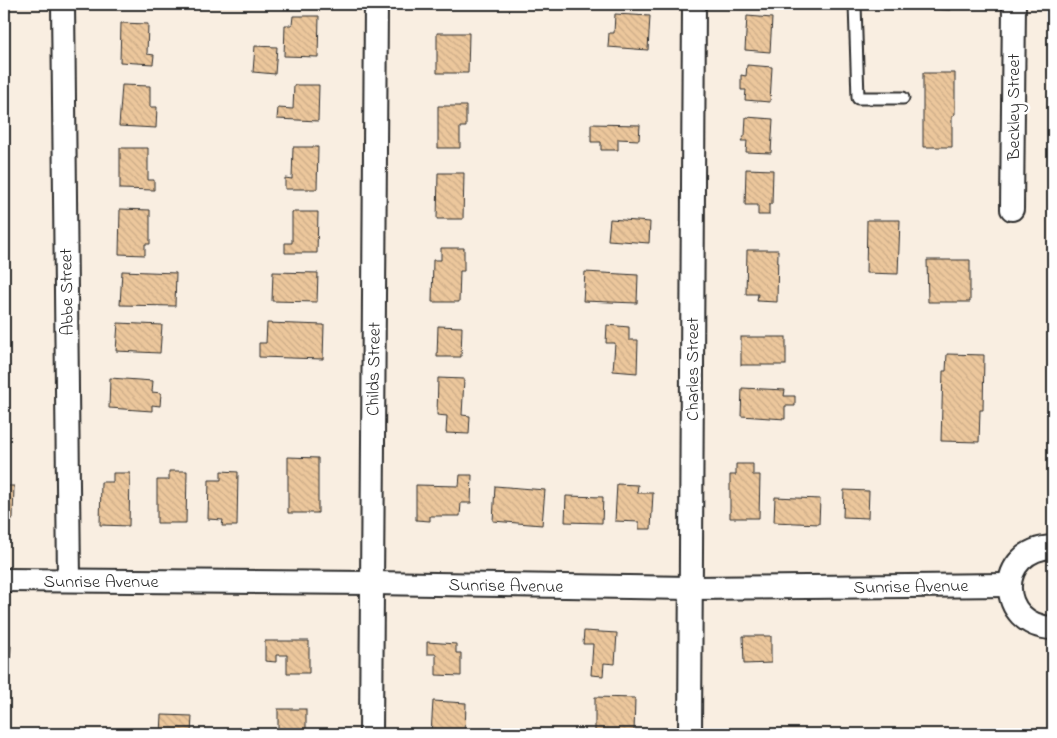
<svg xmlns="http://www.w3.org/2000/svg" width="1057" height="738" viewBox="0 0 1057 738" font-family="'Indie Flower',sans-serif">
<defs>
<pattern id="building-back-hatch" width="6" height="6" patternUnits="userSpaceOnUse" patternTransform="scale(1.25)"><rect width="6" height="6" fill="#ecc79c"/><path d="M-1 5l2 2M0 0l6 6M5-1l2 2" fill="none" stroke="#cbab87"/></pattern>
</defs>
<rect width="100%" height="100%" fill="#f9eee1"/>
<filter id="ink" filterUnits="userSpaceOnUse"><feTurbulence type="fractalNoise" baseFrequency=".02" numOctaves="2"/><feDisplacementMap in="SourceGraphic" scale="10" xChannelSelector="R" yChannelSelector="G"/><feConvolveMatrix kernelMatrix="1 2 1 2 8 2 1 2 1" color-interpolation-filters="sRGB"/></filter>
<g filter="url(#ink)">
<g fill="url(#building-back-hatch)" stroke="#2b2b2b">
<polygon points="880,4 952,4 951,10 880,7"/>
<polygon points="615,14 650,16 648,50 608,47 609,33 614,33"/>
<polygon points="293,16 319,16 318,57 284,56 285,25 292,25"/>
<polygon points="747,16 772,18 770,52 745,50"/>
<polygon points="121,23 148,24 147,54 154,55 153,64 120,62"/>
<polygon points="437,33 469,33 468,73 437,73"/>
<polygon points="255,46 277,47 275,74 253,72"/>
<polygon points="747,65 772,67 770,102 745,100 746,90 741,90 741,75 746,76"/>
<polygon points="923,73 955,73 955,114 952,116 952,147 923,147"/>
<polygon points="122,85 150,86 150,107 157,107 156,128 119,126"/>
<polygon points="294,85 319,85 318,121 277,119 278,108 293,109"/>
<polygon points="438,106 466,106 466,127 460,127 460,148 438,148"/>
<polygon points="746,117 773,119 771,153 746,152 747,141 741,141 745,135"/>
<polygon points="591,124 640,125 639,140 618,139 618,150 601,150 601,142 591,142"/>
<polygon points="293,147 318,147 317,189 285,189 285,178 292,179"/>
<polygon points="120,148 148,148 148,180 154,180 154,190 120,189"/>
<polygon points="4,166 6,166 5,203 4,203"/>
<polygon points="746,169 773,170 772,204 769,205 769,215 758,215 758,205 745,205"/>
<polygon points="438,173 464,173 463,219 437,219"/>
<polygon points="120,209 150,210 150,244 145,244 145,255 119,254"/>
<polygon points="292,212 318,212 317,253 285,253 285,243 292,243"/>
<polygon points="610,219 650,222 649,243 608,240"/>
<polygon points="867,220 900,220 898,274 866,273"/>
<polygon points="441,248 464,248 464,271 460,271 459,302 432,302 433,260 441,260"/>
<polygon points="747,250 778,250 777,302 757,301 758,294 746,294"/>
<polygon points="927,260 970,260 970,302 928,302"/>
<polygon points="122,271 176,273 175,306 120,305"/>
<polygon points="273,272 318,273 317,302 272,301"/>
<polygon points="585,272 638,275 637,303 583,301"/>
<polygon points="118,323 162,325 160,353 116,351"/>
<polygon points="267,323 324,325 323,359 259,357 259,343 266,343"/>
<polygon points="607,325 629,327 629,340 638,340 637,373 613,371 615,343 606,343"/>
<polygon points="438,326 462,327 461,357 437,357"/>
<rect x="741" y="337" width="45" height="28"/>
<polygon points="947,354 984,355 983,410 980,410 979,442 941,441 943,371 946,371"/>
<polygon points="110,378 153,381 152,392 161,393 160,406 152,405 152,411 109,408"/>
<polygon points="438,378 464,379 462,415 470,416 469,434 446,433 447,416 437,415"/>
<polygon points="4,386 8,386 7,413 4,413"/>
<polygon points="742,388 785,390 784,396 795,396 795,406 785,406 785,419 741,416"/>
<polygon points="288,457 318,458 318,513 288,513"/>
<polygon points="736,464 753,464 753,475 760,475 759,518 730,518 730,475 736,475"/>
<polygon points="169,471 187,471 186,523 157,523 157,480 169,480"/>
<polygon points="221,471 238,472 237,526 222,526 223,520 208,519 209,480 221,480"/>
<polygon points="113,473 130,473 129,526 100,525 101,482 113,482"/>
<polygon points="460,475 472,475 471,503 461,503 460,516 430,516 430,521 416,520 416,485 459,486"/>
<polygon points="617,484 638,485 637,493 653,493 651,529 639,529 639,522 615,521"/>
<polygon points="4,486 14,486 13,519 4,518"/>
<polygon points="495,486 545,490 542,525 493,521"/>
<polygon points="844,490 869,491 868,518 843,517"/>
<polygon points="566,496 603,497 602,523 565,522"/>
<polygon points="775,497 820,499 819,524 774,522"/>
<polygon points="584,631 617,633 615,664 604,663 603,676 591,675 593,644 583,644"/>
<polygon points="743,636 771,636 771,663 744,664"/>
<polygon points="265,641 309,641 309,673 287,673 287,655 276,655 276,662 265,661"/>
<polygon points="427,642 456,644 456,653 461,653 461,676 436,675 436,654 427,654"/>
<polygon points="4,645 11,646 10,663 4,662"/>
<polygon points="595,697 635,698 634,734 595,734"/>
<polygon points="433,701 466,703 465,734 431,734"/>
<rect x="278" y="709" width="28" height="25"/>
<polygon points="162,715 192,716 191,734 161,734"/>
</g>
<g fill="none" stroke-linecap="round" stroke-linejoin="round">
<g stroke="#2b2b2b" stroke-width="15">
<polyline id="lane" points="855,4 858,98 903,98"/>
</g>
<g stroke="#2b2b2b" stroke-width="26">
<g id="street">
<polyline points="63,4 69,580"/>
<polyline points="1012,209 1014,4"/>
<path d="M1053,547C995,549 996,626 1053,628"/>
<polyline points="4,580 371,583 691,588 1009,585"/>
<polyline points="371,734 376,4"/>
<polyline points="690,734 694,4"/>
</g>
</g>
<use href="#lane" stroke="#fff" stroke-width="11"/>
<use href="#street" stroke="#fff" stroke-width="22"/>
</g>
</g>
<g text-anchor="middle" stroke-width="5" stroke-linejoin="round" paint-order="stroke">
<g font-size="18" fill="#2b2b2b" stroke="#fff">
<text transform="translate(1013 107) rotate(-90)" y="6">Beckley Street</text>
<text transform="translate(66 292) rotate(-91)" y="6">Abbe Street</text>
<text transform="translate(373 369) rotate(-89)" y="6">Childs Street</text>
<text transform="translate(692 369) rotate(-90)" y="6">Charles Street</text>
<text x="101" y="587">Sunrise Avenue</text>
<text transform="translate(506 585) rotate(1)" y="6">Sunrise Avenue</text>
<text transform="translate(911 586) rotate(-1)" y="6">Sunrise Avenue</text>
</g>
</g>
<rect width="1057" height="738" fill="none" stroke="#fff" stroke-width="20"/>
<rect x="10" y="10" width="1037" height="718" fill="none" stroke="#2b2b2b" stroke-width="2" filter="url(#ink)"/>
</svg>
